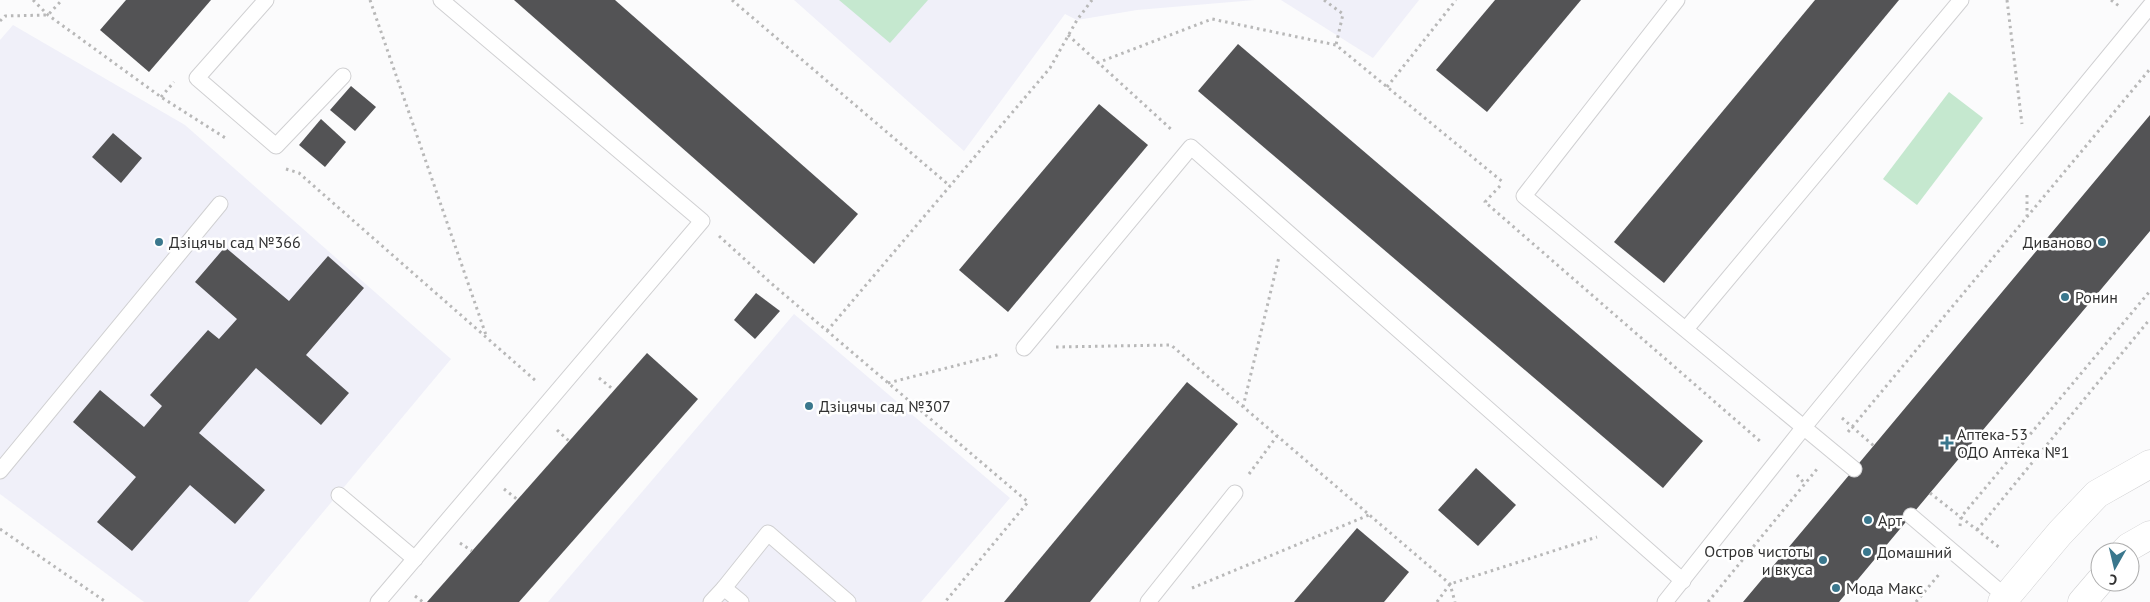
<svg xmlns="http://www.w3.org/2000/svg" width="2150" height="602" viewBox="0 0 2150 602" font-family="'PT Sans',sans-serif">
<rect width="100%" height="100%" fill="#fbfbfc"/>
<g fill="#f0f0f9">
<polygon points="794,0 1255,0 1137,10 1077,20 1065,14 964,151"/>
<polygon points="1281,0 1419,0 1373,58"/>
<polygon points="13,25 185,125 451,359 248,602 144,602 0,494 0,40"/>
<polygon points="794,314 1010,498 921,602 548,602"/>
</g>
<g fill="#c5e8cf">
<polygon points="839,0 928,0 890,43"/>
<polygon points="1949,92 1983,118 1917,205 1883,179"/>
</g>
<g fill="#535355">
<polygon points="126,0 211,0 149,72 100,30"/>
<polygon points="514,0 615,0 858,214 814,264"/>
<polygon points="1495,0 1581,0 1487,112 1436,70"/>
<polygon points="1815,0 1899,0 1664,283 1614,242"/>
<polygon points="1238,44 1703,441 1663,488 1198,91"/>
<polygon points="351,86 376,107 355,131 330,110"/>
<polygon points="1099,104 1148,145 1008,312 959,270"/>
<polygon points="2150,115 2150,231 1930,493 1839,602 1743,602"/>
<polygon points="321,119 346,142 325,167 299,145"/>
<polygon points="113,133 142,158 121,183 92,157"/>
<polygon points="225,247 289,301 328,256 364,288 306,355 349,393 321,425 256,368 199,433 265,490 235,524 190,485 132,551 97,522 136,477 73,422 100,390 144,427 162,406 150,395 208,330 219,339 237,319 195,282"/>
<polygon points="756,293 780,311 755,339 734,320"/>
<polygon points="647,353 698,399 519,602 427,602"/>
<polygon points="1187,382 1238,424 1090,602 1004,602"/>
<polygon points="1476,468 1516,505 1478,546 1438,510"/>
<polygon points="1357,528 1409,572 1384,602 1294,602"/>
</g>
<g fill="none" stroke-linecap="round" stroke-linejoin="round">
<g stroke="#d0d0d2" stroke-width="17">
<g id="lane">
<polyline points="266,0 197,78 276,146 343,76"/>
<polyline points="1677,0 1524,196 1854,469"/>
<polyline points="1686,329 1961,0"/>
<polyline points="1024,348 1191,147 1683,581"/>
<polyline points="0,471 220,204"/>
<polyline points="339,495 415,559"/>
<polyline points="1911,516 2006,597"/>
<polyline points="724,588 768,533 848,602"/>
<polyline points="378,602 702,221 441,0"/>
<polyline points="711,602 724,588 741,602"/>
<polyline points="1148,602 1235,493"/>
<polyline points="1665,602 1804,427 2150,6"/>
</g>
</g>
<g stroke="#d0d0d2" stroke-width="29">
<g id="primary">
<polyline points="2124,552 2129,547 2150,535"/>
<polyline points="2002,602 2060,533 2097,494 2150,464"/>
<polyline points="2082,602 2100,581"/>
</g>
</g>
<g stroke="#b8b8b8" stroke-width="3" stroke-dasharray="2.5 4" stroke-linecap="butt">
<polyline points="33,0 48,15 161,97 227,139"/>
<polyline points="370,0 486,335"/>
<polyline points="732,0 950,186"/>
<polyline points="1324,0 1343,14 1336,45"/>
<polyline points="2007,0 2022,124"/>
<polyline points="2111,0 2119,6"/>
<polyline points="0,21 5,16 48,15 62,0"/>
<polyline points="1068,35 1173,131"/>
<polyline points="1097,63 1212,19 1336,45 1504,183"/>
<polyline points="1387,87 1456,0"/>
<polyline points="161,97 174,82"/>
<polyline points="286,169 299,173 536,381"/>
<polyline points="1500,186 1485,202 1761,442"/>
<polyline points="2027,195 2027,216"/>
<polyline points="719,236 772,284 1028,502 945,602"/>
<polyline points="827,331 1050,68 1077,20 1092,0"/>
<polyline points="1056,347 1171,345 1450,584 1455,602"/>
<polyline points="599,378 614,390"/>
<polyline points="888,383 1001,354"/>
<polyline points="1243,407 1279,257"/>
<polyline points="1842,418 1874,446"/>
<polyline points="557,430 569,441"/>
<polyline points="1848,432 2150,69"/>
<polyline points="1249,474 1277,436"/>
<polyline points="1797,475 1805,484"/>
<polyline points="504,489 518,500"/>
<polyline points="1930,493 2000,548"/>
<polyline points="1960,526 1961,517 2150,291"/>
<polyline points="0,529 106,602"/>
<polyline points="1977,530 2150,319"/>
<polyline points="460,543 472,551"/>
<polyline points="1192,588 1369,515"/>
<polyline points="415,596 423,602"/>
<polyline points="1437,602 1450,584 1597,537"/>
<polyline points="1708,602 1817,469"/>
<polyline points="1916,602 1941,572"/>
</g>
<use href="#lane" stroke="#fff" stroke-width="15"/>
<use href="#primary" stroke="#fff" stroke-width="28"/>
</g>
<g fill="#3a778d" stroke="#fff" stroke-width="2">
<circle cx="159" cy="242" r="5"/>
<circle cx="2102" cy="242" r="5"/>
<circle cx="2065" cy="297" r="5"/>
<circle cx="809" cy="406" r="5"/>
<path d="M1944.5 435.5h5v5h5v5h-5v5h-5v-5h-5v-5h5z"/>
<circle cx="1868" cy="520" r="5"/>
<circle cx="1867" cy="552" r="5"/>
<circle cx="1823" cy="560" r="5"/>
<circle cx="1836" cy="588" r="5"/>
</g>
<g text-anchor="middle" stroke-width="5" stroke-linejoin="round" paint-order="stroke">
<g font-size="16" fill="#323232" stroke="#fff" text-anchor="start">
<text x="169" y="248">Дзіцячы сад №366</text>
<text x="2092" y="248" text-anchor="end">Диваново</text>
<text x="2075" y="303">Ронин</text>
<text x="819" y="412">Дзіцячы сад №307</text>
<text x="1957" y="440">Аптека-53<tspan x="1957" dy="18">ОДО Аптека №1</tspan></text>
<text x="1878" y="526">Арт</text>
<text x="1813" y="557" text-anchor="end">Остров чистоты<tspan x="1813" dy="18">и вкуса</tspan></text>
<text x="1877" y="558">Домашний</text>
<text x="1846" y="594">Мода Макс</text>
</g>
</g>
<g transform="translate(2115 567) rotate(188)"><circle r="24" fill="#ffffff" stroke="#adadad"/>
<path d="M0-4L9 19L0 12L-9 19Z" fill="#3a778d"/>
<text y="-8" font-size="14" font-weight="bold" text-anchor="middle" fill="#323232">С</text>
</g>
</svg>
